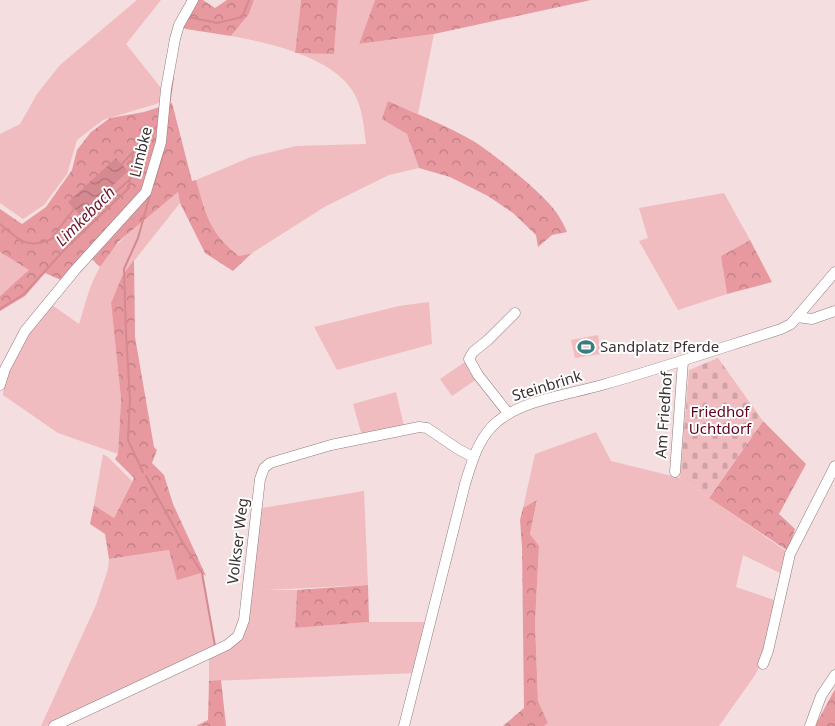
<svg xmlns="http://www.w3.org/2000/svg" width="835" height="726" viewBox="0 0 835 726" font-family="'Noto Sans',sans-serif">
<defs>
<pattern id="forest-crowns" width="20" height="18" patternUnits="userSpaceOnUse" patternTransform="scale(1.25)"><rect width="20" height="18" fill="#e7999f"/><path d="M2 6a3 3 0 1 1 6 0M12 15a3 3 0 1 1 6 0" fill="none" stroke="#bc7d82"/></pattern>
<pattern id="cemetery-stones" width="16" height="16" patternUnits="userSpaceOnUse" patternTransform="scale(1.25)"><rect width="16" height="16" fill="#f0bcc0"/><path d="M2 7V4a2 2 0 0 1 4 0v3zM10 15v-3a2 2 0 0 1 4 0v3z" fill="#cfa2a5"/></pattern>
<pattern id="water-waves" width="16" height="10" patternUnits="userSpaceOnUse" patternTransform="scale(1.25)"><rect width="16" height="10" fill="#d58990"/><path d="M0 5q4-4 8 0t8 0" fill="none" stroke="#ae7176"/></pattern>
</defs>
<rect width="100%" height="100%" fill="#f4dedf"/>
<g fill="#f0bcc0">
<polygon points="137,0 161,0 126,44 161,88 159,103 103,120 77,140 67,174 44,205 23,219 0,203 0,134 20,124 37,94 60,65"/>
<path d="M254,0H301L295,53H334L338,0H375L359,44L434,34L418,114L388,101L407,134L419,168L389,175L326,206L252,253L239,256C209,233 206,214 196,180L251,157L296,146L366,144C364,129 363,110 355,95C336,58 270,43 231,36L249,14Z"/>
<path d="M179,191L180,203L122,276L111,303L121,399L118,454L58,433L3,395C4,376 14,353 24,337C31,325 43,315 52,305L79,324C85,305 89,286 99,269C117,237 151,215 179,191Z"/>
<polygon points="724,193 750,240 721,256 727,294 678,310 639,241 648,238 639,208"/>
<polygon points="0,252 30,270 0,296"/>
<polygon points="429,302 432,344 337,370 314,327 399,306"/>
<polygon points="598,335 601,354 575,358 571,340"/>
<polygon points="465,362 477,379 452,396 440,379"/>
<polygon points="396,392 404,426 362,436 353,404"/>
<polygon points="596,432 611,461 680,478 786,551 780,573 743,555 736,587 777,601 762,661 755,675 719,726 544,726 548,723 538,701 535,623 539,546 530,534 537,501 523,508 535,454"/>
<polygon points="103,454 109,458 132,481 114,518 94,505"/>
<polygon points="364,491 368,585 266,590 297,590 295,628 369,622 428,622 416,673 209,681 209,655 235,642 252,555 283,551 251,555 256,509"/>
<polygon points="169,550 202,573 216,648 46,726 41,726 96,605 108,569 109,559"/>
</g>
<g fill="url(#forest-crowns)">
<polygon points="196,0 203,0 215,8 227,0 254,0 249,14 231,36 186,29 181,26"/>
<polygon points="301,0 338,0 334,54 295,53"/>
<polygon points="375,0 591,0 434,34 359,44"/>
<path d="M388,101C417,114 448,126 475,142C494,155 512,169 529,184C546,200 558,210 567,232L552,235L538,247L536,235L513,213L488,196L450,177L419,168L407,134L382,119Z"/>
<path d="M172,103L192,181L196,180C206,214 209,233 239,256L252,253L233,271L205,253L180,203L178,192L119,241L100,267L90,257L63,281L45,273L25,296L0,311V296L29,270L0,252V209L22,224L46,207L72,170L77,150L91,132L110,118L144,112Z"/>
<polygon points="750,240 772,282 727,294 721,256"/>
<polygon points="134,260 135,337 154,447 157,450 152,463 164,475 173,504 206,576 201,573 177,580 169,550 109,559 105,534 90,524 94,505 114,518 134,478 115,459 118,454 121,399 111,303 122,276"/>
<polygon points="763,421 806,464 779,514 795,529 788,551 709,498"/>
<polygon points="537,500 530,534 539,546 535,623 538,701 548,723 544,726 503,726 524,708 522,547 520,520 523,508"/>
<polygon points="368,585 369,622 295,628 297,590"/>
<polygon points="221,680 226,726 196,726 208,720 209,681"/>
<polygon points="835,689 835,726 815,726"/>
</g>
<polygon fill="url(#cemetery-stones)" points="718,358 763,421 709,498 680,478 689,370"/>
<polygon fill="url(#water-waves)" points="116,158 128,171 81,216 68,202"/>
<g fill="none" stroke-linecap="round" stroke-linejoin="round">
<g stroke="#d58990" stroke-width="2">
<polyline points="188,18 189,17 217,23 242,17 249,0"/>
<polyline points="169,105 173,77"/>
<polyline points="122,164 132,153"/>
<polyline points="153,186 163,154"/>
<path d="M0,224C8,230 16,239 25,242C53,253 111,197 130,179"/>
<polyline points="50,240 74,209"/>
<polyline points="0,309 24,294 67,247 129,188 133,152 144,139 158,125"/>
<polyline points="143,472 128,440 130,399 126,334 124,269 138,238 150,195"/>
<polyline points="146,476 183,543 202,573 215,646"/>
</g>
<g stroke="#917d7e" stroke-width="11">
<g id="minor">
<polyline points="797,317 812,319 835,311"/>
<polyline points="0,385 5,369 25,331 76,269 146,192 161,142 166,89 175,39 179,25 193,0"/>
<polyline points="508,413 478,375 469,359 473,352 488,340 515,313"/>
<polyline points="675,472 683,361"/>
<polyline points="763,664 768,651 790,554 835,466"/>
<polyline points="54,726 227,645 238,636 244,620 260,479 264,468 270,463 331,445 419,427 427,428 458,449 473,457"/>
<path d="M404,726L465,484C472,461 479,436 498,421C523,400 571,394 602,385C662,368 721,348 781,329L791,324L835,272"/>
<polyline points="810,726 821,696 835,675"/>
</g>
</g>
<use href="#minor" stroke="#fff" stroke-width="10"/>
</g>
<defs>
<g id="stadium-bare" transform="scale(1.35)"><path d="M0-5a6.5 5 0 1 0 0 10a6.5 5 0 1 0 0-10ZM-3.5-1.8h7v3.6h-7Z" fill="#367f7e" stroke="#fff" stroke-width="2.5" paint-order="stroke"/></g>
</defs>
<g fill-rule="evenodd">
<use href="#stadium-bare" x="586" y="347"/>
</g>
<g text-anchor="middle" stroke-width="4" stroke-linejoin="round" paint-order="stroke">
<g font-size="15" fill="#3a3131" stroke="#fff">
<text transform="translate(141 152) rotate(-76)" y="5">Limbke</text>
<text transform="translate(547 386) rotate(-17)" y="5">Steinbrink</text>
<text transform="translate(664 415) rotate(-86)" y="5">Am Friedhof</text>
<text transform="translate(238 541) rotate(-83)" y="5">Volkser Weg</text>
</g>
<g font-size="15" fill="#3a3131" stroke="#fff" text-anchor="start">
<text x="600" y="352">Sandplatz Pferde</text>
</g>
<g font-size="15" fill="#5f001c" stroke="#fff">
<text x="720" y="417">Friedhof<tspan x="720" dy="17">Uchtdorf</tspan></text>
</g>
<g font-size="16" font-style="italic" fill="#71162a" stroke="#fff">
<text transform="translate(85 216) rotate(-45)" y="6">Limkebach</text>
</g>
</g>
</svg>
